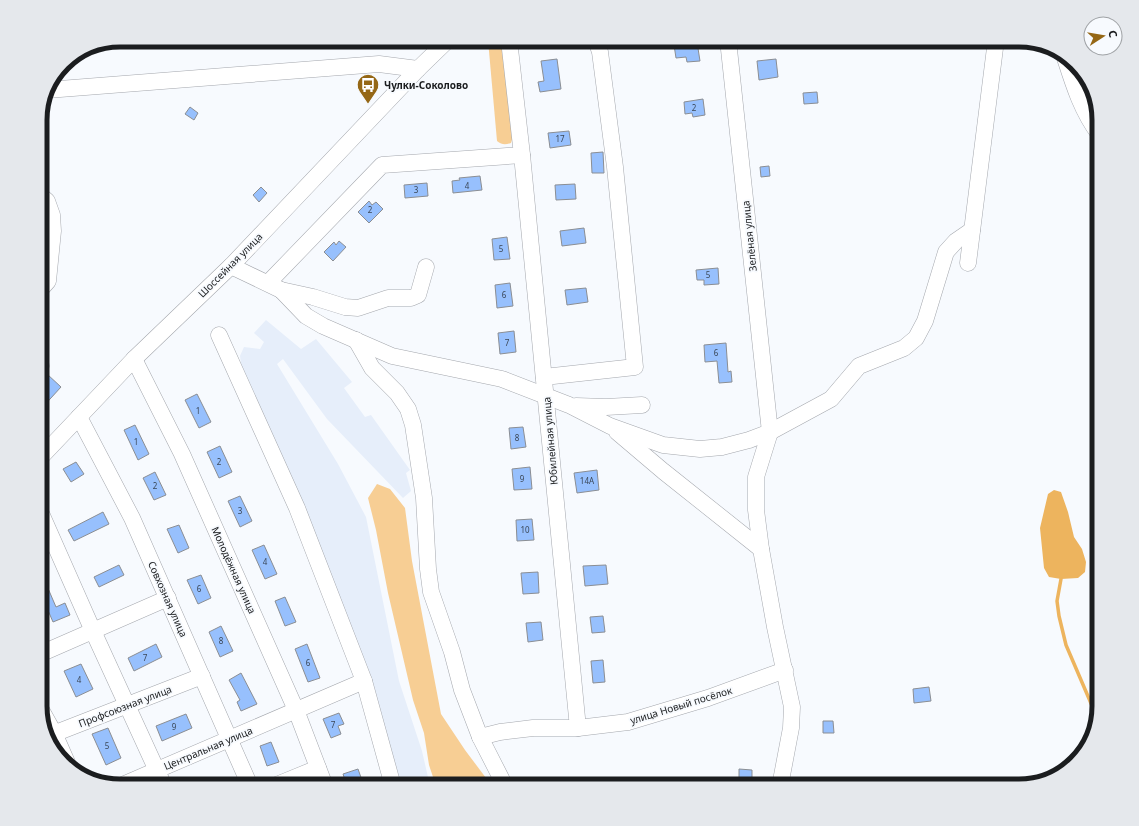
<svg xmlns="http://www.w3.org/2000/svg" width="1139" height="826" viewBox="0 0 1139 826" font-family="'Noto Sans',sans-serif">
<rect width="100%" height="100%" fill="#f7fafe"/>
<polygon fill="#e6eefa" points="266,320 301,349 316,339 352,382 344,388 365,417 371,415 410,470 406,473 411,491 403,498 327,419 283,359 277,364 338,464 366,517 399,681 422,751 430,786 399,786 243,377 240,356 244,347 260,349 264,342 254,333"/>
<g fill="#f7ce94">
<path d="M488,40H503L513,136L511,143C505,145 502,145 497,141Z"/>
<polygon points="377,484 390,489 405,508 412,561 441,714 465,750 492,786 436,786 429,765 424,733 413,700 388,593 376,530 368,498"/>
</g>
<polygon fill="#edb45e" points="1054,490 1061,492 1068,512 1074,537 1082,549 1086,562 1085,572 1078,578 1061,579 1049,577 1044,568 1040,528 1048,494"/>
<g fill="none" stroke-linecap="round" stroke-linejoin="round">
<polyline stroke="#edb45e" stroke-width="3.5" points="1061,579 1057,601 1059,616 1066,645 1096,715"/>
</g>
<g fill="#97c0fd" stroke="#8b8e93">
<polygon points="697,42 700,61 687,62 686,57 676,58 674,45"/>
<polygon points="557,59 561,89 540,92 538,82 544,81 541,61"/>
<polygon points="776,59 778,77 759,80 757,61"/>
<polygon points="817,92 818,103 804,104 803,93"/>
<polygon points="703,99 705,115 693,117 692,113 685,114 684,102"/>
<polygon points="190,107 198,113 194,120 185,114"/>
<polygon points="569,131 571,145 550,148 548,133"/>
<polygon points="603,152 604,173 592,173 591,153"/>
<polygon points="769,166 770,176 761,177 760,167"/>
<polygon points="480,176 482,190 453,193 452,181 460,180 459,178"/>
<polygon points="427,183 428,196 405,198 404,185"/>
<polygon points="575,184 576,199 556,200 555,185"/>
<polygon points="261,187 267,193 259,202 253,195"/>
<polygon points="369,201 372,205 376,202 383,209 369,223 358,212"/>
<polygon points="584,228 586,243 562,246 560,231"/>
<polygon points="507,237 510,259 494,260 492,239"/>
<polygon points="339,241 346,247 333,261 324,252 334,242 336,245"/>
<polygon points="718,268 719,284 704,285 704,280 697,280 696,270"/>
<polygon points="510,283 513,306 497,308 495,285"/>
<polygon points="586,288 588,302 567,305 565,290"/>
<polygon points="514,331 516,352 500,354 498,333"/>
<polygon points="726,343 728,372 731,371 732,382 719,383 717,361 705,362 704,345"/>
<polygon points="47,374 61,387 40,410 40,381"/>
<polygon points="197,394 211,422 199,428 185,400"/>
<polygon points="135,425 149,454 138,460 124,430"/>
<polygon points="523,427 526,447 511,449 509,428"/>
<polygon points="220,446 232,472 219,478 207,452"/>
<polygon points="76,462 84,474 71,482 63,469"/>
<polygon points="530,467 532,489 514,490 512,469"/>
<polygon points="597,470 599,490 577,493 574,473"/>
<polygon points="155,472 166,495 154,500 143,478"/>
<polygon points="240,496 252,521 240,527 228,501"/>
<polygon points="103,512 109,524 74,541 68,530"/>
<polygon points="532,519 534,540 517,541 516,520"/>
<polygon points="179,525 189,548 178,553 167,529"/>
<polygon points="264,545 277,574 265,579 252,550"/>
<polygon points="119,565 124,575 99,587 94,577"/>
<polygon points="606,565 608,584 585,586 583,566"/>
<polygon points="538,572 539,593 523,594 521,573"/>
<polygon points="201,575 211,598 198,604 187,580"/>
<polygon points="47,586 56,607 65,603 70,615 53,622 44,601 40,602 40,589"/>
<polygon points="285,597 296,622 285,626 275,601"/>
<polygon points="603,616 605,632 592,633 590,617"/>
<polygon points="541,622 543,640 528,642 526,623"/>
<polygon points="221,626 233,651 220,657 209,632"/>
<polygon points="156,644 162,657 134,671 128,658"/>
<polygon points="307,644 320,678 308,682 295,649"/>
<polygon points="603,660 605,682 593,683 591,661"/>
<polygon points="81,664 93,689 76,697 64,671"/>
<polygon points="241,673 257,704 241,711 237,702 240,700 229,680"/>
<polygon points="929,687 931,701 914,703 913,689"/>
<polygon points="339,713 344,724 338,726 341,734 331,738 323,719"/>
<polygon points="186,714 192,728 162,741 156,726"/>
<polygon points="823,721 833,721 834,733 823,733"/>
<polygon points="108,728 121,758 106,765 92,734"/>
<polygon points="271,742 279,762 267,766 260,746"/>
<polygon points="358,769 364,786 351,786 349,782 346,783 343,774"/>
<polygon points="739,769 752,770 752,780 739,779"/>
</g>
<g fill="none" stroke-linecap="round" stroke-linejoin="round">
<g stroke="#a4a7ad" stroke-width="17">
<g id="minor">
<polyline points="509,40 522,155 578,728"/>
<polyline points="728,40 770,432 756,477 756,510 761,549 775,627 792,707 791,728 780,786"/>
<path d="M1064,55C1073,83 1081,110 1099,134"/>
<polyline points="47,90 379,64 418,69"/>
<polyline points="968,263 996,40"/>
<polyline points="231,266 281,290 313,297 345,307 358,308 388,298 411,298 418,295 426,267"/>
<polyline points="268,283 382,165 522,155"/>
<polyline points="40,290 48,281 53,231 52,215 47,201 40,195"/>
<polyline points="281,290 306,316 323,326 392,356 502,379 569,405 610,426 663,445 700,449 722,447 749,440 770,432 831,399 859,366 904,348 916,338 925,321 946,252 956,241 972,230"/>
<polyline points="219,335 297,508 364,681 393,786"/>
<polyline points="356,340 372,368 397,393 408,409 413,425 424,498 428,569 431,592 452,652 462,690 480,737 505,786"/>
<polyline points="134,359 182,454 296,710 325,786"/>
<polyline points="40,367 41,366"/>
<polyline points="544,377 635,367 615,167 600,52 596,40"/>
<polyline points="576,406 606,407 642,405"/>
<polyline points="79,417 132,518 250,786"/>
<polyline points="617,432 663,471 761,549"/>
<polyline points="40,458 134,359 231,266 418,69 448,40"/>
<polyline points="40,511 93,631 164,786"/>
<polyline points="40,654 168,598"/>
<polyline points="40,708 54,733 69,767"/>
<polyline points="48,736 202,676"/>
<polyline points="480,737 500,732 533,728 578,728 628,722 708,698 785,670"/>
<polyline points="120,786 364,681"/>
<polyline points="274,786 318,768"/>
</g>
</g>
<use href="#minor" stroke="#fff" stroke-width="16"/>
</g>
<defs>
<g id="bus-pin" transform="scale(1.15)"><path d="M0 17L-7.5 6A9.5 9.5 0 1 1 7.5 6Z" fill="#956715" stroke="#f7fafe"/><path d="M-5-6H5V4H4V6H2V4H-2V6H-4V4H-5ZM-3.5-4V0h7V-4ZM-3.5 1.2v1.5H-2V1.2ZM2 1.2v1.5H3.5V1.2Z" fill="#fff"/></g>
</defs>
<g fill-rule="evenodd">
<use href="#bus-pin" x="368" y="85"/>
</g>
<g text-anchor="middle" stroke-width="3.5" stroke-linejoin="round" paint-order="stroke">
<g font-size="8" fill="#3a4656">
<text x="694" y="111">2</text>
<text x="560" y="142">17</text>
<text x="467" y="189">4</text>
<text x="416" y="193">3</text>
<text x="370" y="213">2</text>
<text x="501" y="252">5</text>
<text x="708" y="278">5</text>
<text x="504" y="298">6</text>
<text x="507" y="346">7</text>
<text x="716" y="356">6</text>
<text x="198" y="414">1</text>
<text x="517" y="441">8</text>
<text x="136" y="445">1</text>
<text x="219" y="465">2</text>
<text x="522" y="482">9</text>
<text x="587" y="484">14А</text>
<text x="155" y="489">2</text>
<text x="240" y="514">3</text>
<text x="525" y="533">10</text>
<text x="265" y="565">4</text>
<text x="199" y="592">6</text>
<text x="221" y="644">8</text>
<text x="145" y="661">7</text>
<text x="308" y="666">6</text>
<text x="79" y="683">4</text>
<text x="333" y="728">7</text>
<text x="174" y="730">9</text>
<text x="107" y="749">5</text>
</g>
<g font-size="10" font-weight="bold" fill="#1b1d1f" stroke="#f7fafe" text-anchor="start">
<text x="384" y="89">Чулки-Соколово</text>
</g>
<g font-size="10" fill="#1b1d1f" stroke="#f7fafe">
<text transform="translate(749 236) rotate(-96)" y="4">Зелёная улица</text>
<text transform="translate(230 265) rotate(-45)" y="4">Шоссейная улица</text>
<text transform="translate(550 441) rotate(-95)" y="4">Юбилейная улица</text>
<text transform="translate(234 570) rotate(66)" y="4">Молодёжная улица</text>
<text transform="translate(168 599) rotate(66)" y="4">Совхозная улица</text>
<text transform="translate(681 705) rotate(-17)" y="4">улица Новый посёлок</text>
<text transform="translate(125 706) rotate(-21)" y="4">Профсоюзная улица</text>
<text transform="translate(208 748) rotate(-23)" y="4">Центральная улица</text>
</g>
</g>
<path d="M0 0H1139V826H0ZM120 47H1019A73 73 0 0 1 1092 120V706A73 73 0 0 1 1019 779H120A73 73 0 0 1 47 706V120A73 73 0 0 1 120 47Z" fill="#e5e8ec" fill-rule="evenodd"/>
<path fill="none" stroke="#1b1d1f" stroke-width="5" d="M120 47H1019A73 73 0 0 1 1092 120V706A73 73 0 0 1 1019 779H120A73 73 0 0 1 47 706V120A73 73 0 0 1 120 47Z"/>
<g transform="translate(1103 36) rotate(78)"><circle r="19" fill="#f7fafe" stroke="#9fa2a5"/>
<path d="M0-3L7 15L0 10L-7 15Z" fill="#956715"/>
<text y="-6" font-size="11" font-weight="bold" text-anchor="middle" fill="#1b1d1f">С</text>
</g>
</svg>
